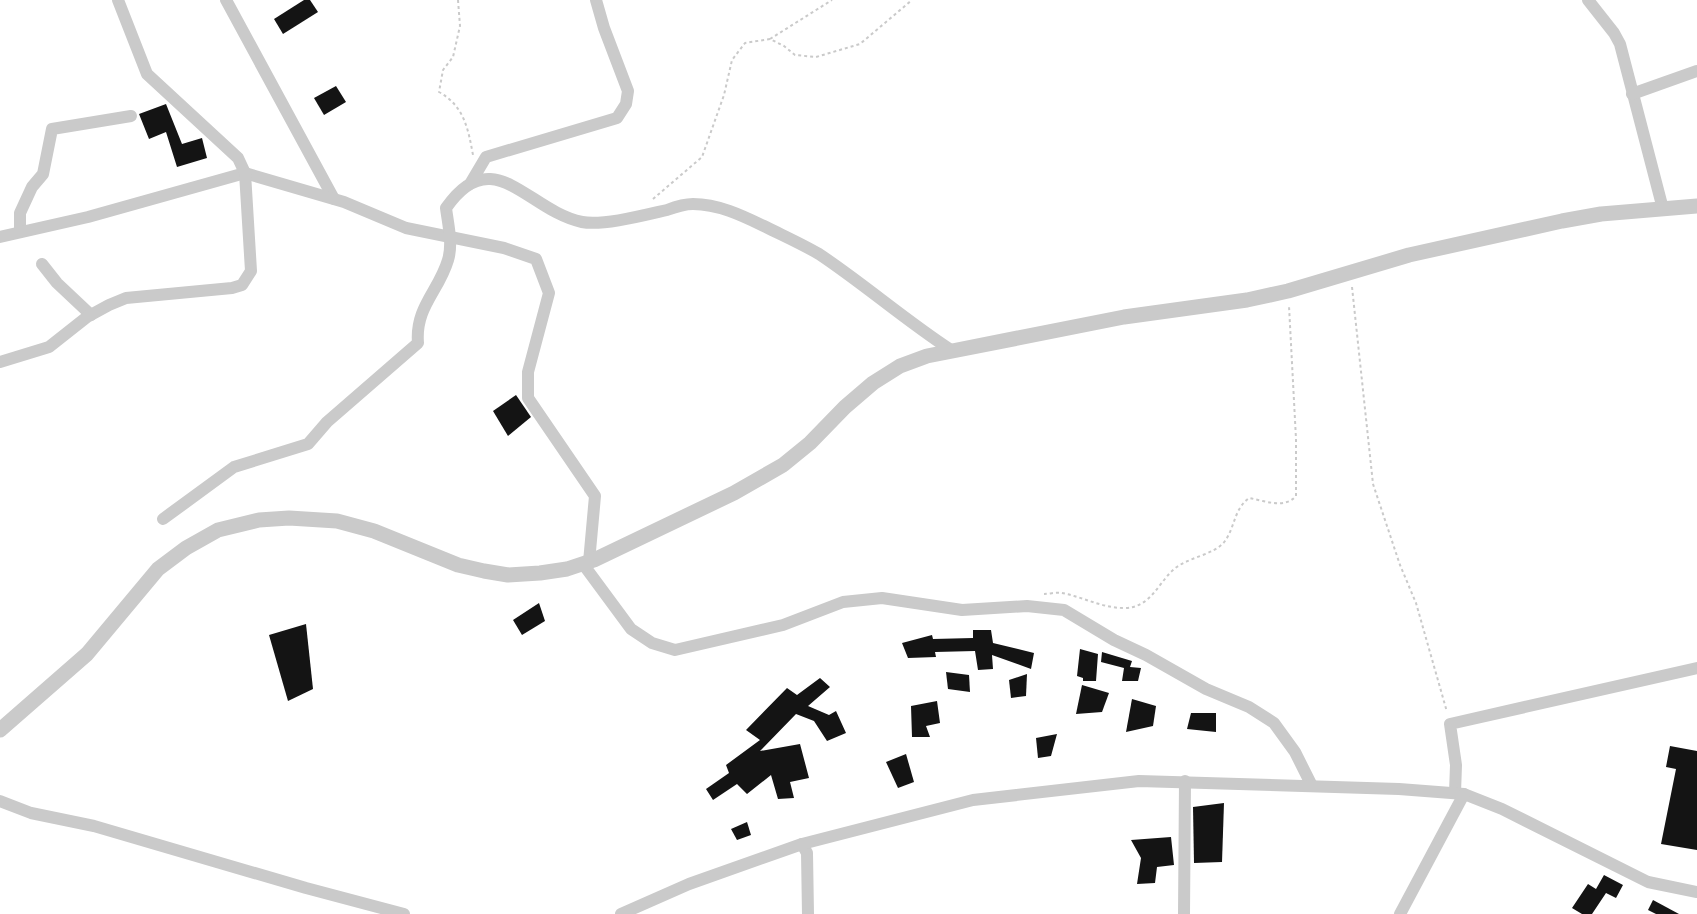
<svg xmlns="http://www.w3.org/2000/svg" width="1697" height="914" viewBox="0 0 1697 914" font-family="'Noto Sans',sans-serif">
<rect width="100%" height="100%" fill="#fff"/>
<g fill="#141414">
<polygon points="304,0 310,0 318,12 283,34 274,19"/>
<polygon points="336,86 346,102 324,115 314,98"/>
<polygon points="166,104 182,144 202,138 207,158 177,167 166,132 149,139 139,114"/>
<polygon points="516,395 531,417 508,436 493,411"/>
<polygon points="539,603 545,621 522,635 513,620"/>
<polygon points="306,624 313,689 288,701 269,635"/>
<polygon points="973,630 991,630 993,643 1034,653 1031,669 992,655 993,669 978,670 975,651 935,652 936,657 908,658 902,643 932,635 933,639 973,638"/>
<polygon points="1080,649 1098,654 1096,681 1083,681 1083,678 1077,676"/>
<polygon points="1102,652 1132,661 1130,667 1141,668 1138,681 1122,681 1124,668 1101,662"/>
<polygon points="946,672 969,675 970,692 948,689"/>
<polygon points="1027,674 1026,696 1011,698 1009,680"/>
<polygon points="820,678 830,687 808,706 829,715 836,711 846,733 827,741 814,721 796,714 760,751 800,744 809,778 790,782 794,798 778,799 771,775 747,794 737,784 713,800 706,789 729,773 726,765 760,740 746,730 787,688 797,695"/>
<polygon points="1082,685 1109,693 1102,712 1076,714"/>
<polygon points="1132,699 1156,706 1153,726 1126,732"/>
<polygon points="937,701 940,723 926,726 930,737 912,737 911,706"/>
<polygon points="1191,713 1216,713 1216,732 1187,729"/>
<polygon points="1057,734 1051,756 1038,758 1036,738"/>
<polygon points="1670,746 1697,751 1697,850 1661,844 1676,769 1666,767"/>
<polygon points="906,754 914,782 898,788 886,762"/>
<polygon points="1224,803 1222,862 1194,863 1193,807"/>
<polygon points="747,822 751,835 737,840 731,829"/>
<polygon points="1171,837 1174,865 1157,867 1155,883 1137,884 1141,858 1131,840"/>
<polygon points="1604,875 1623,885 1616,898 1606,893 1592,914 1582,914 1572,908 1588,884 1596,889"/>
<polygon points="1653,900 1679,914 1656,914 1648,910"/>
</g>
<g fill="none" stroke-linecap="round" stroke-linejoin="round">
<g stroke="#cacaca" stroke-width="2" stroke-dasharray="3 3" stroke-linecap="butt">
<path d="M458,0L460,26L453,57L443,70L439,92C464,106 468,128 473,155"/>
<polyline points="770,39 832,0"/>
<polyline points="653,199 702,157 724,95 732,60 745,43 770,39 784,46 795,55 816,57 860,44 912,0"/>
<polyline points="1352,287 1373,484 1400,565 1416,603 1447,712"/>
<path d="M1044,594C1049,594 1056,592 1062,593C1083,597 1102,608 1124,608C1150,608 1157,585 1173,570C1187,557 1215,555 1225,541C1235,527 1234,509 1249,498C1265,501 1285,509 1296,496V439L1289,306"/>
</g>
<g stroke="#cacaca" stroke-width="12">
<polyline points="226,0 334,199"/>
<polyline points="1588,0 1614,33 1620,44 1663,209"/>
<polyline points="1632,94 1697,71"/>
<polyline points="470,184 486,157 617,118 626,104 628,91 604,28 596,0"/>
<polyline points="20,232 20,213 32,187 43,174 52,129 131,116"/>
<polyline points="0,237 88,217 245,173 344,202 406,228 504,248 536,259 549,293 528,372 528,398 595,496 589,562"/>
<polyline points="42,264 57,283 91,315"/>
<polyline points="0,362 49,347 87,317 109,305 126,298 232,288 242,285 251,271 245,173 238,158 147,74 118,0"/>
<path d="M163,519L234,467L308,444L327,422L418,343C415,307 439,291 448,260C453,244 448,224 446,208C493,140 528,211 582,222C603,226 645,215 667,210C675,207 685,204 693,204C719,204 743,216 766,227C784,236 802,244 819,254C864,284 905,320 951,350"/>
<polyline points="583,564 631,629 652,643 675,650 783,625 843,602 882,598 962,610 1027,606 1064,610 1114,640 1146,655 1206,689 1249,707 1274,723 1295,752 1312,786"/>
<polyline points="1455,793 1456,765 1450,724 1697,668"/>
<polyline points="0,801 31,813 94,826 306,888 404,914"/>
<polyline points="802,844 807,853 808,914"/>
<polyline points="621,914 689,884 802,844 973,800 1139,781 1399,789 1464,794 1502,809 1648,882 1697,892"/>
<polyline points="1184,914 1185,781"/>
<polyline points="1400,914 1464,794"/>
</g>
<polyline stroke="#cacaca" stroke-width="15" points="0,730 87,654 158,569 186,548 218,530 259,520 289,518 337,521 374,531 458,565 484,571 508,575 540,573 567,569 594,560 734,493 783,465 810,443 845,407 873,383 900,366 927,356 1124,317 1247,300 1288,291 1409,255 1562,221 1601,214 1697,206"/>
</g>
</svg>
